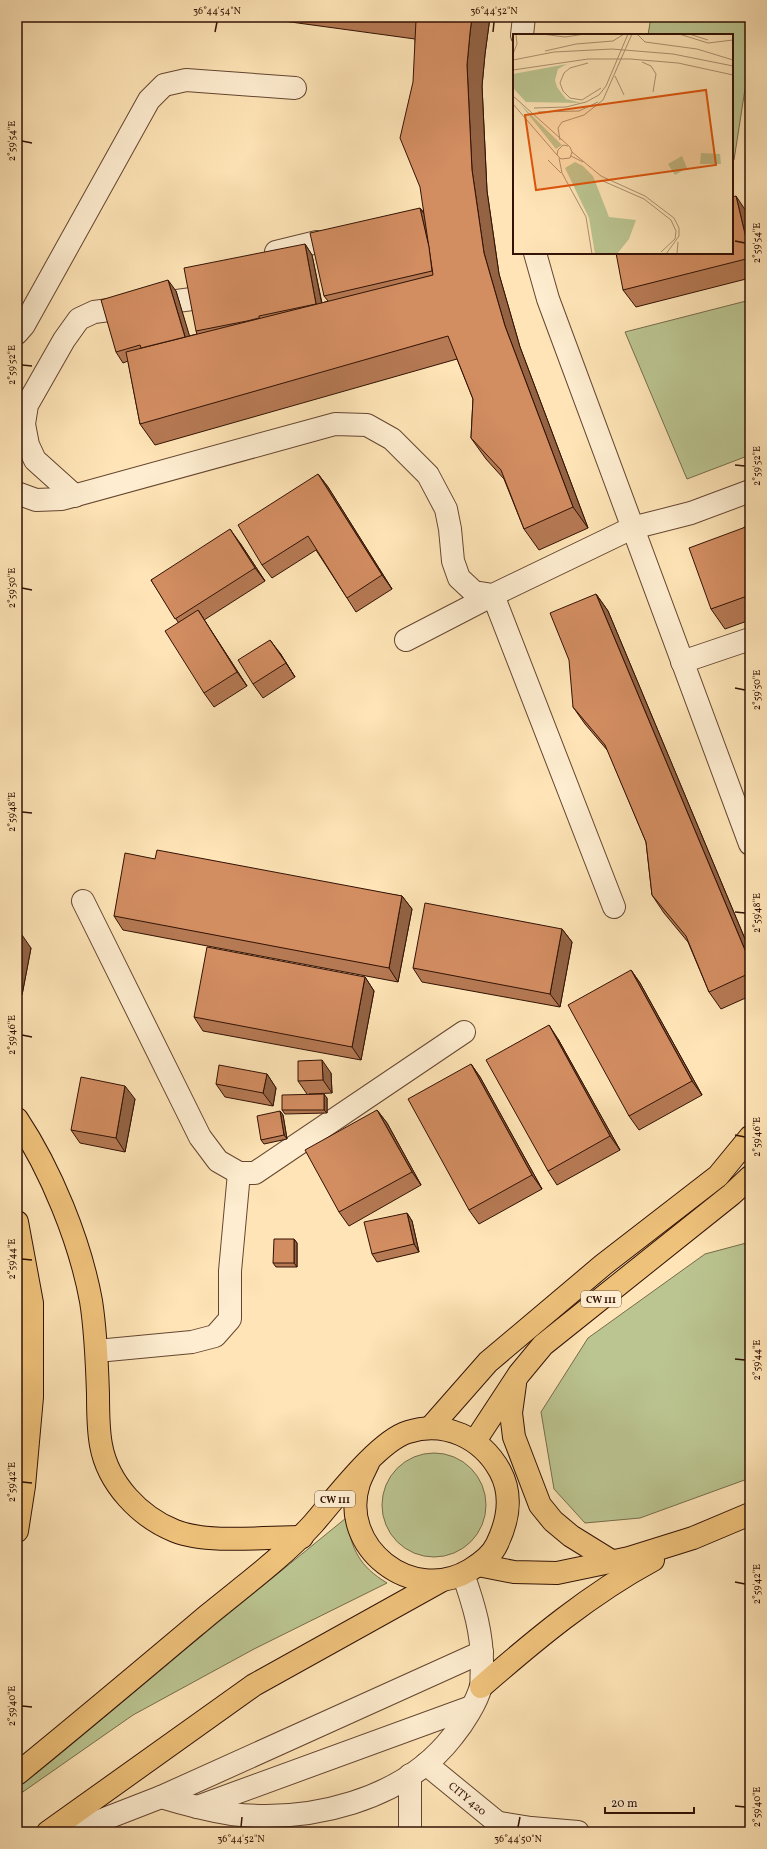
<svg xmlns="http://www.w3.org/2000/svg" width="767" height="1849" viewBox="0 0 767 1849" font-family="Vollkorn,serif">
<rect width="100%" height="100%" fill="#fee4b6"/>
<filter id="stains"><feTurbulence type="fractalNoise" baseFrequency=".005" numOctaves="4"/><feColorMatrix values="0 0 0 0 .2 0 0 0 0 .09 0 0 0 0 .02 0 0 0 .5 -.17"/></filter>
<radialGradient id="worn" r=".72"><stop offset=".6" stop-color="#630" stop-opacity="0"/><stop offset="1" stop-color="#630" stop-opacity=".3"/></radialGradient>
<g fill="#bbc591" stroke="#766c4a">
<polygon points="651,17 750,17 750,57 734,160 732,160 732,35 648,35"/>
<polygon points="750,300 750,455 687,479 625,332"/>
<polygon points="750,1242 750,1478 640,1518 585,1523 554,1489 541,1412 588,1338 705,1254"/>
<circle cx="434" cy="1505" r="52"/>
<path d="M346,1518C352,1550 359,1566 387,1583L254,1649L133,1715L17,1796V1783L194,1642Z"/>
</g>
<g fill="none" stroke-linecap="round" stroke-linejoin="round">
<g stroke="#654630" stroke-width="24">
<g id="minor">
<polyline points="522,35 524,17"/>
<polyline points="276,252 317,242"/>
<polyline points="535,253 548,299 750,844"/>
<polyline points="17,333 24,325 149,100 164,85 186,80 295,88"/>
<polyline points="17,493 36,500 62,499 335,424 367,425 392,439 428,475 446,509 450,529 453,561 459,578 474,592 493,595 632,528 691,513 750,491"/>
<polyline points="75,496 35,460 28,445 24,424 27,405 64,340 79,319 94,312 207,297 216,290"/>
<polyline points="406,640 493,595 614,907"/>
<polyline points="682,662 750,639"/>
<polyline points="83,901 200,1137 218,1161 239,1173 255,1173 464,1032"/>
<polyline points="97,1351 192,1342 215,1336 230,1319 230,1271 239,1173"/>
<path id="s1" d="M426,1764L509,1832"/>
<path d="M161,1797C184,1804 207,1810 231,1814C309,1823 403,1801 453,1736C463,1724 477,1702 481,1686C482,1681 481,1674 482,1668C483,1635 474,1605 463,1574"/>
<polyline points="197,1807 471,1707"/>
<polyline points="500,1823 531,1828 578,1832"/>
<polyline points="71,1832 161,1797 482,1652"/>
<polyline points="410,1832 410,1775"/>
</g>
</g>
<g stroke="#321204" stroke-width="24">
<g id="major">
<polyline points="515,1384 511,1413 514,1437 540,1505 553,1521 571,1536 613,1562"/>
<polyline points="430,1428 488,1362 603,1265 718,1176 750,1137"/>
<polyline points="475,1441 519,1374 543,1345 732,1194 750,1177"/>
<polyline points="478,1565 514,1572 557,1573 629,1558 693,1538 750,1514"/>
<path d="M481,1687C535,1640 590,1594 653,1560"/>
<path d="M17,1774C81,1722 145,1668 208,1615C242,1587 283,1557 313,1524C334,1500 378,1441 408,1432C445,1420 482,1438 500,1471C513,1495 508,1521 497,1544C492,1555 480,1564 470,1570C412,1605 338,1547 359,1483C362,1475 366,1468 369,1461"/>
<polyline points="48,1832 254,1685 441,1581"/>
</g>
</g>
<g stroke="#321204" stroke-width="24">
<g id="highway">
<path d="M17,1119C51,1170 80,1241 91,1301C96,1332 97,1363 98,1394C98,1411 98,1429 101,1445C108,1484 140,1517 175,1531C207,1544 267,1537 302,1537"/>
<polyline points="17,1222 32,1303 32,1397 24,1486 17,1531"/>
</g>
</g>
<use href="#minor" stroke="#feedd0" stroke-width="22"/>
<use href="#major" stroke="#efc27b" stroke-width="22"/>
<use href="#highway" stroke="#efc27b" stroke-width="22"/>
</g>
<g fill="#b57953" stroke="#321204">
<polygon points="254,17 490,17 485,54 482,86 487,191 499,274 520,347 588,528 539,550 524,529 504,479 486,459 471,438 473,399 457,359 155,445 140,424 128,361 123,363 116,352 176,291 189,336 197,334 196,331 305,244 312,255 322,303 328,301 324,296 420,208 424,213 415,39"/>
<polygon points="748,214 750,222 750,278 636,307 623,290"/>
<polygon points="318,474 328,487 392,589 356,612 347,598 316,550 272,578 262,565"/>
<polygon points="750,524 750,620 725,629 711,609 743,528"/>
<polygon points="240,543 265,581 204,620 247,686 214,707 204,693 178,622 151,580"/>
<polygon points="596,594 608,611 750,951 750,996 721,1009 709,992 688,942 664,913 652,895 646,842 608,751 585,724 573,707"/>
<polygon points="280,653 295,677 263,698 253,684"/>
<polygon points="155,859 402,896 412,909 398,982 123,930 114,916"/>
<polygon points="562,929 572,942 560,1007 422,982 413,968"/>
<polygon points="17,934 31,948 22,995 17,994"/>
<polygon points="631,970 640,983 702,1095 639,1130 629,1116"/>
<polygon points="365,977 374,991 361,1060 203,1031 194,1017"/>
<polygon points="558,1039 620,1150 557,1185 548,1171"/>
<polygon points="471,1064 480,1077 542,1189 479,1224 469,1210"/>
<polygon points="331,1073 332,1093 309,1094 327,1098 327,1113 285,1114 282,1110 307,1094 298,1081"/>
<polygon points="267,1074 276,1088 273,1106 225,1097 216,1084"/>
<polygon points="135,1099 125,1152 80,1143 71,1130"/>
<polygon points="377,1110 387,1123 421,1185 349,1226 339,1212"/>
<polygon points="280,1111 283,1115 287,1139 264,1144 261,1140"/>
<polygon points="407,1213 412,1221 419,1252 377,1262 372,1254"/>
<polygon points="294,1239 297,1243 297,1267 276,1267 273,1263"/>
</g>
<g fill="#936344" stroke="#321204">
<polygon points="472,17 490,17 485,54 482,86 487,191 499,274 520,347 588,528 573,507 505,326 484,253 472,170 467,65 470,33"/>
<polygon points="736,196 748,214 750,222 750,255"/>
<polygon points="420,208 428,219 434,271"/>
<polygon points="305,244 312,255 324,315 316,304"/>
<polygon points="168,280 176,291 195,354 187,343"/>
<polygon points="318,474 328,487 392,589 382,575"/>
<polygon points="230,529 240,543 265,581 255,568"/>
<polygon points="596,594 608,611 750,951 750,962"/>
<polygon points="198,610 207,624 247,686 237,672"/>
<polygon points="270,640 280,653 295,677 286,663"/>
<polygon points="402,896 412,909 398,982 389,968"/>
<polygon points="562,929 572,942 560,1007 550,994"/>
<polygon points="22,935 31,948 22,995 17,988 17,958"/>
<polygon points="631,970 640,983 702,1095 692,1081"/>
<polygon points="365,977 374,991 361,1060 352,1047"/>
<polygon points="549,1025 558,1039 620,1150 610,1136"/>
<polygon points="322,1060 331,1073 332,1093 323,1080"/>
<polygon points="471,1064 480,1077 542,1189 532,1175"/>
<polygon points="267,1074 276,1088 273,1106 263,1093"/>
<polygon points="125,1086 135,1099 125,1152 116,1138"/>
<polygon points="324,1094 327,1098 327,1113 324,1110"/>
<polygon points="377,1110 387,1123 421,1185 412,1172"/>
<polygon points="280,1111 283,1115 287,1139 284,1135"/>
<polygon points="407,1213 412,1221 419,1252 414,1244"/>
<polygon points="294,1239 297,1243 297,1267 294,1263"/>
</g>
<g fill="#d28d61" stroke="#321204">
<polygon points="394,17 472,17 470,33 467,65 472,170 484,253 505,326 573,507 524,529 501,470 471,438 473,399 448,336 140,424 126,352 433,275 420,187 400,138 413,82 416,20"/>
<polygon points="736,196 750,255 750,258 623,290 616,253 732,253 732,197"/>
<polygon points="420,208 429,247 432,271 324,296 310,233"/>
<polygon points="305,244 316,304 259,316 259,318 247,321 196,331 184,268"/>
<polygon points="168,280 185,337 141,348 140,345 116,352 101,300"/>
<polygon points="318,474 382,575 347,598 308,536 262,565 238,525"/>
<polygon points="750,524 750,595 711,609 689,548 743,528"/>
<polygon points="230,529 255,568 175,619 151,580"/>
<polygon points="596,594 750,962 750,973 709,992 686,936 652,895 646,842 605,745 573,707 569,660 550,613"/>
<polygon points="198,610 237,672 204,693 165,631"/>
<polygon points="270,640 286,663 253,684 238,660"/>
<polygon points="750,671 750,679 748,672"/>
<polygon points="157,850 402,896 389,968 114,916 125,853 155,859"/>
<polygon points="425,903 562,929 550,994 413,968"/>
<polygon points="17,934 22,935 17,958"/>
<polygon points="207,947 365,977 352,1047 194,1017"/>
<polygon points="631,970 692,1081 629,1116 568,1005"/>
<polygon points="549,1025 610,1136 548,1171 486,1060"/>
<polygon points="322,1060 323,1080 298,1081 298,1061"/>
<polygon points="471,1064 532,1175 469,1210 408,1099"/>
<polygon points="219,1065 267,1074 263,1093 216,1084"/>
<polygon points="81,1077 125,1086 116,1138 71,1130"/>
<polygon points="324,1094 324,1110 282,1110 282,1095"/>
<polygon points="377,1110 412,1172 339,1212 305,1150"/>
<polygon points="280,1111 284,1135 261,1140 257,1116"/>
<polygon points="407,1213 414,1244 372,1254 364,1222"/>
<polygon points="274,1239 294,1239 294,1263 273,1263"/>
</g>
<path fill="none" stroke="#321204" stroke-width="1.5" d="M215,32L217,22M493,32L494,22M22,141L32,143M735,241L745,243M22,365L32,366M735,465L745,466M22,588L32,590M735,688L745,690M22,812L32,813M735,912L745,913M22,1035L32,1037M735,1135L745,1137M22,1259L32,1260M735,1359L745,1360M22,1482L32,1483M735,1582L745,1584M22,1706L32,1707M735,1806L745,1807M241,1827L242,1817M518,1827L520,1817"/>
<g text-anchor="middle" stroke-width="3" stroke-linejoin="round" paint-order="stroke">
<g fill="#feedd0" stroke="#6f5441" stroke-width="1">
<rect x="581" y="1291" width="40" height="16" rx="3"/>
<rect x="315" y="1491" width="40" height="16" rx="3"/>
</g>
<g font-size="10" font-weight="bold" fill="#321204">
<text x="601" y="1303">CW 111</text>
<text x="335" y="1503">CW 111</text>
</g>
<g font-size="11" fill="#321204" stroke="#feedd0">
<text dy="4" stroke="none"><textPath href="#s1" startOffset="54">CITY 420</textPath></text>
</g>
</g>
<g transform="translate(513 34)">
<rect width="220" height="220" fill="#fee4b6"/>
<path d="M54,30L45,35L42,46L44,53L53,65L68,69L13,68L0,54V40ZM7,70L49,111L43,115ZM188,119L207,120L208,130H187ZM169,122L174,134L162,141L155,130ZM62,128L70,132L80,142L96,183L123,186L116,205L104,220H82L76,184L52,134Z" fill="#bbc591"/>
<path fill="none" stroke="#ac906f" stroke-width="1" d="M29,0L52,3L72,0M46,0H66M124,0L132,8L184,15L220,26M166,0L195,9L220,6M176,0L195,6M32,17L63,10L100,7L111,0M0,20L4,10L3,0M0,26L41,18L99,15L160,20L220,32M129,28L138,32L143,40L140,58M75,29L57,34L51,39L47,49L50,57L57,64L69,66L88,54M0,36L75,25H117L165,29L220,41M102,42L111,61M0,62L57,113L59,118L57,124L48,125L44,121L45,116L50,111L55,112M0,70L44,121M21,74L53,73L73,68L86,61L93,52L115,0M25,78L66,77L85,68M47,106L45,94L49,88L71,81L90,66L119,0M59,118L88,142L132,162L161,184L166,194V202L153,220M58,122L70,128M46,124L49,139L73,183L79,220M35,126L48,139M90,147L131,165L158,186L163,197L162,205L148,218M164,220L165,208"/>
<path fill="#df550c" fill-opacity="0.15" stroke="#df550c" stroke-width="2" d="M193,56L203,131L23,156L12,81Z"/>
<rect width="220" height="220" fill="none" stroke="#321204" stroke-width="2"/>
</g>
<rect width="767" height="1849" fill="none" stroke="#fee4b6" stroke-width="44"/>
<path d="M605 1807v6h89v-6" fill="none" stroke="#321204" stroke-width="2"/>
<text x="611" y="1807" font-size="12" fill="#321204" stroke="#feedd0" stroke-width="3" paint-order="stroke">20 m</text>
<rect x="22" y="22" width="723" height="1805" fill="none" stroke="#321204" stroke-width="1.5"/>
<g font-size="10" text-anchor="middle" fill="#321204">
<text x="217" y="14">36°44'54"N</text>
<text x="494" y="14">36°44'52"N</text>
<text transform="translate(11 141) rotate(-90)" y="4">2°59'54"E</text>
<text transform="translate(756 243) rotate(-90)" y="4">2°59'54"E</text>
<text transform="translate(11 365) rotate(-90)" y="4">2°59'52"E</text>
<text transform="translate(756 466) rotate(-90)" y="4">2°59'52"E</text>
<text transform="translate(11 588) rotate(-90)" y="4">2°59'50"E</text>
<text transform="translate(756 690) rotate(-90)" y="4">2°59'50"E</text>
<text transform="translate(11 812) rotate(-90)" y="4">2°59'48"E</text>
<text transform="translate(756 913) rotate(-90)" y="4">2°59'48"E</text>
<text transform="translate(11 1035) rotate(-90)" y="4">2°59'46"E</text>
<text transform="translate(756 1137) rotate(-90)" y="4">2°59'46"E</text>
<text transform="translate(11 1259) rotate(-90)" y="4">2°59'44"E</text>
<text transform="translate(756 1360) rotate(-90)" y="4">2°59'44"E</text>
<text transform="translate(11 1482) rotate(-90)" y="4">2°59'42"E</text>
<text transform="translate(756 1584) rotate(-90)" y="4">2°59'42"E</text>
<text transform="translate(11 1706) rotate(-90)" y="4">2°59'40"E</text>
<text transform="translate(756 1807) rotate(-90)" y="4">2°59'40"E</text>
<text x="241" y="1842">36°44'52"N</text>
<text x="518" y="1842">36°44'50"N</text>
</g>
<rect width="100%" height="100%" filter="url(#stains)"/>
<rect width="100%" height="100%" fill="url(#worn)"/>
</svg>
